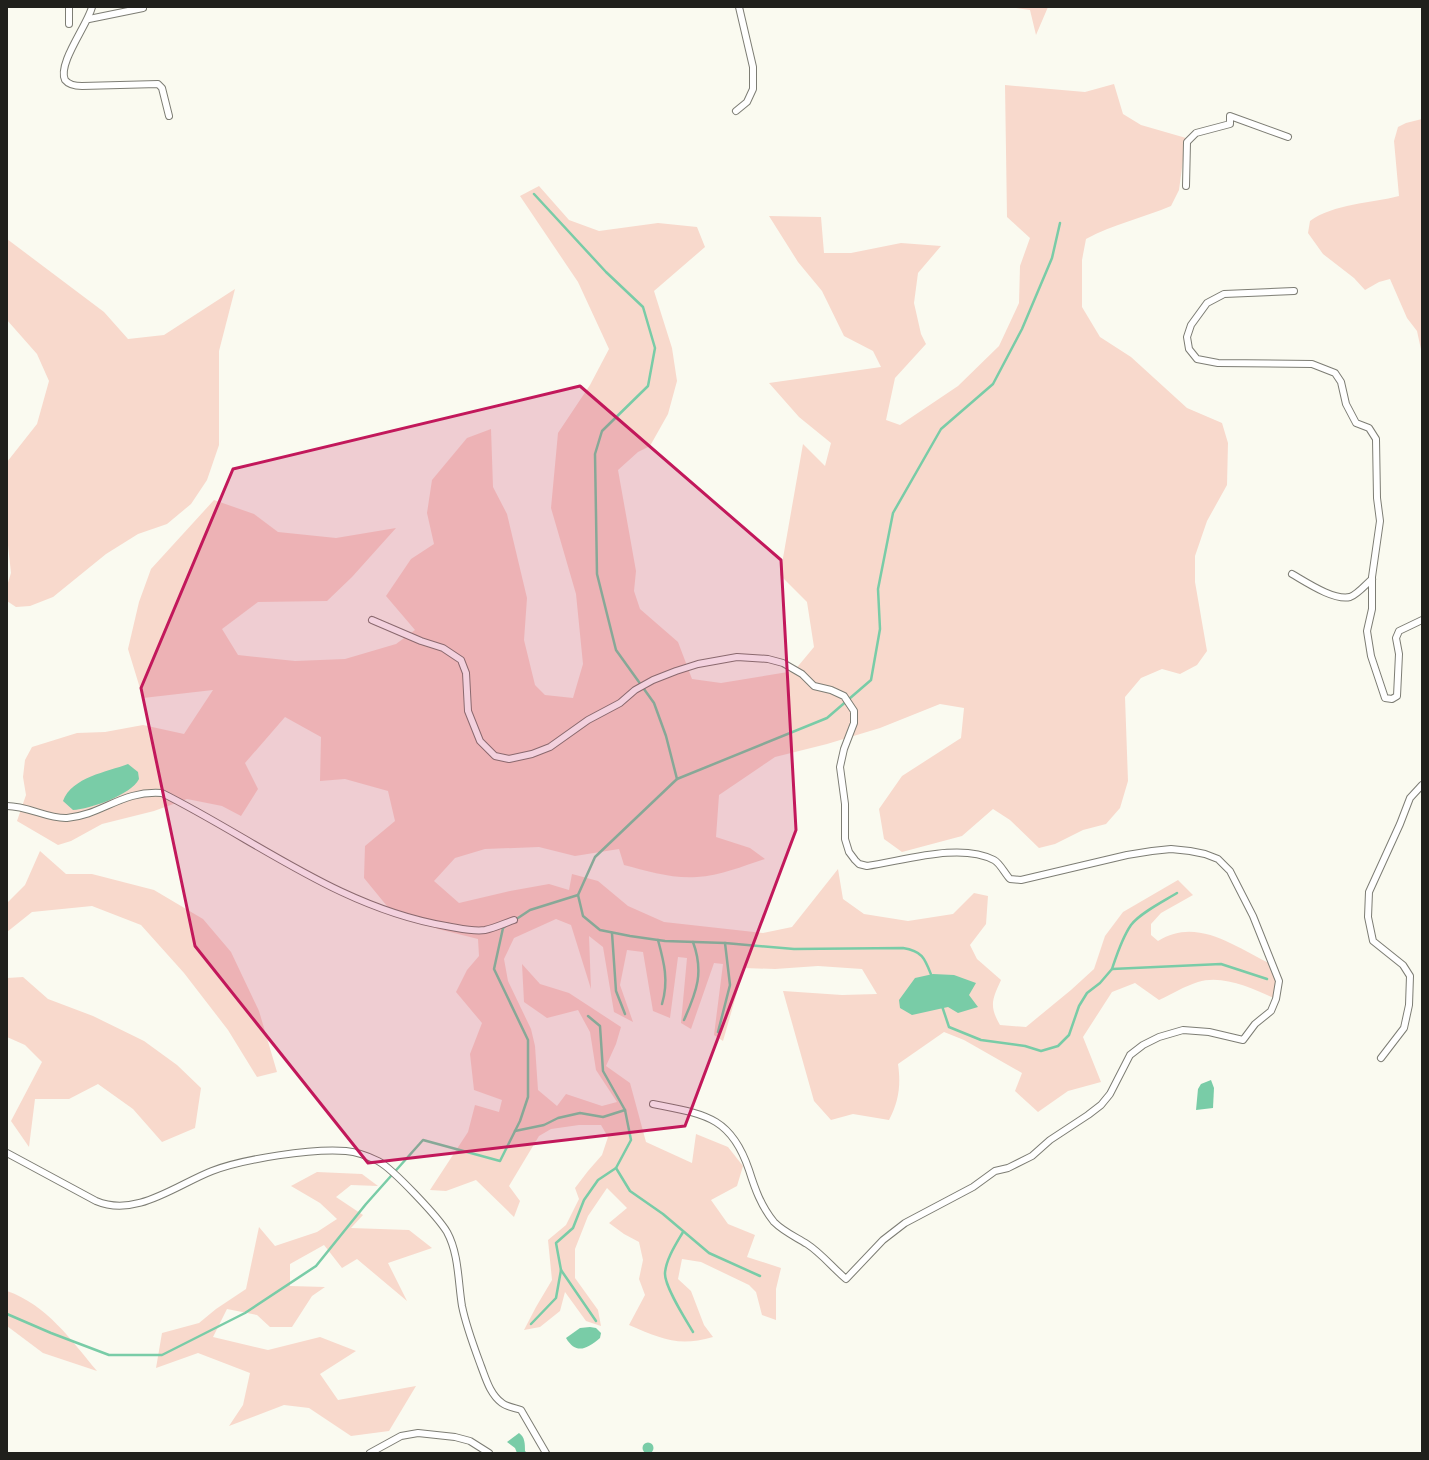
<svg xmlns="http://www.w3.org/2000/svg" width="1429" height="1460" viewBox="0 0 1429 1460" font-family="Signika,sans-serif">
<rect width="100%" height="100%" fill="#fafaf0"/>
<g fill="#f8d9cc">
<polygon points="1008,7 1048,7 1036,35 1030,10"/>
<path d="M1114,84L1123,114L1141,125L1186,138L1179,190L1171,206C1143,218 1113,224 1086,239L1082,260V307L1100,337L1131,357L1187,408L1222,423L1228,443L1227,485L1207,521L1195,556V582L1207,651L1197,665L1180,674L1162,669L1141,678L1125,697L1128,781L1120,808L1106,824L1083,830L1055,844L1039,848L1010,820L993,809L962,836L902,852L884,839L879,809L902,776L961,738L964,708L940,704L880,728L827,744L775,757L719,795L716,837L750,848L765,859C743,866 720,876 697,877C673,879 647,871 624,865L619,849L575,856L539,847L485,849L455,858L434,881L459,903L510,891L549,884L569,890L572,874L598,881L628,906L664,922L763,933L792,927L838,869L843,899L864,914L908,921L953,914L974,893L988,896L986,924L970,945L977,959L1001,980C992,1000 989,1006 1000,1025L1026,1027L1071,990L1094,969L1105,936L1123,912L1178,880L1193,895L1161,913L1151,924V935L1158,941C1198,916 1236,948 1273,965L1279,981L1276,999C1254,989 1223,974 1198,982C1185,986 1172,994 1159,1000L1135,983L1112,992L1083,1037L1101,1082L1068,1091L1038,1112L1015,1091L1022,1073L964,1040L944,1032L898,1064C901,1085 899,1101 889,1120L853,1114L831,1120L814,1101L783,991L842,995L877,994L862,969L818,966L775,969L744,968L723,1041L714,1035L723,964L714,963L691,1029L681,1023L687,958L678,957L670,1018L653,1011L643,952L627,950L620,985L633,1022L614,1012L603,947L589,936L591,989L571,925L556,919L514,938L504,959L508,981L531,1029L535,1046L538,1090L557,1106L566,1094L602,1106L617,1102L596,1070L590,1032L578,1010L547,1018L524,1002L522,964L540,984L569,993L621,1027L616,1044L606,1066L630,1083L646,1142L692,1163L696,1134L728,1147L743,1166L737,1186L711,1200L728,1224L755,1235L747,1257L781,1268L776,1289V1320L762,1315L756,1292L749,1285L701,1262L682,1259L678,1279L691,1291L704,1325L713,1337C678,1347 662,1339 629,1325L645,1295L639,1279L643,1260L639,1242L624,1234L609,1223L627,1208L607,1188L588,1216L575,1249V1278L598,1310L601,1326L586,1321L565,1292L560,1311L540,1327L524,1330L536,1307L552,1280L548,1240L566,1225L579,1199L575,1188L588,1171L602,1155L608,1137L601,1125H579L551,1129L539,1136L509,1186L520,1201L514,1217L476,1180L446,1191L430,1190L468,1132L475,1105L499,1112L502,1100L474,1090L470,1054L482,1023L456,992L467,970L479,956L478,939L438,929L391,911L364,878L365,846L395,821L388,791L345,779L320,781L321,737L285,717L245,763L258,789L241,816L222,806L187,799L154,811L102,824L71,841L58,845L17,821L26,795L23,777L25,760L32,747L77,733L105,732L143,725L184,734L213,690L143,698L128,649L139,602L151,569L214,500L254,514L278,532L336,538L396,528L352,577L327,601L258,602L222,629L238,655L295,661L345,659L396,644L415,630L386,596L411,559L434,544L427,513L432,480L467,438L491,429L493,487L507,514L527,598L524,640L535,685L545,695L573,698L583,664L576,594L551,508L558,433L590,385L609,349L578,282L520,196L539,186L569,220L599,231L658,223L697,227L705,247L654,291L672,348L677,381L668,414L650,446L638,452L618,470L636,571L634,591L640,609L678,642L692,679L721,683L794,671L814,647L807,602L780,575L803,444L825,466L831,443L799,417L769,383L881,367L873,351L844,336L822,291L798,262L769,216L821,217L824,253H851L901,243L941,246L918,273L914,303L921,334L926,344L895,378L886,420L900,425L958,386L999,346L1019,303L1020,266L1030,238L1007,217L1005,85L1085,92Z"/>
<path d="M1422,119V354L1417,331L1407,318L1390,279L1379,282L1365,290L1354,278L1323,254L1308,233L1310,221C1333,204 1372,203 1399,196L1394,141L1398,127L1406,123Z"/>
<polygon points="7,239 104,312 128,339 164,335 235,289 219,351 219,445 207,480 191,504 167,524 138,534 106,554 53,597 30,606 16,607 7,601 7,586 11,573 7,536 7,462 37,424 49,381 37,354 7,320"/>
<polygon points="40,851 66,874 92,874 154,890 203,919 231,952 259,1011 277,1072 257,1077 228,1030 184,973 141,925 92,906 32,912 7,932 7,903 25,885"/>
<polygon points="23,977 48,999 93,1016 144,1041 177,1065 201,1088 195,1128 162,1142 133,1109 98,1084 69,1099 35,1099 29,1147 11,1121 42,1062 25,1045 7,1037 7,978"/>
<polygon points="317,1172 362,1174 378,1186 351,1185 336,1197 363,1215 351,1228 409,1230 432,1248 388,1263 407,1301 357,1259 342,1268 324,1245 290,1264 290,1286 325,1287 312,1296 292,1327 270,1327 257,1315 227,1309 213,1337 268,1350 320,1337 356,1351 320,1374 338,1400 416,1386 389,1431 351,1436 309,1408 284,1405 229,1426 243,1405 250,1373 198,1353 156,1368 162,1333 199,1323 216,1309 246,1289 259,1227 275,1246 317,1232 337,1219 320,1203 291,1186"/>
<path d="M7,1291C47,1305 71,1340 97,1371L43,1353L7,1326Z"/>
</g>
<g fill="#79cca7">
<path d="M128,764L138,772L139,779C131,795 90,809 73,810L63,801C72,777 107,772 128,764Z"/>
<polygon points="933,974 954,975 976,983 969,995 978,1007 958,1013 948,1007 912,1015 900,1008 899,1000 915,978"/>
<polygon points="1211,1080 1214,1088 1213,1108 1196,1110 1198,1089 1201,1084"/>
<path d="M590,1327L596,1328L601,1333L600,1338C587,1349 576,1355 566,1338L580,1328Z"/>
<path d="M519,1433C525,1437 525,1444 525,1451L527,1453H517L515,1448L507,1442Z"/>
<circle cx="648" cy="1448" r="5.5"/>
</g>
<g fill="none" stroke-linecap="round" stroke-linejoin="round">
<g stroke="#79cca7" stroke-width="2.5">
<polyline points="534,194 606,272 643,307 655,348 648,386 602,431 595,454 597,574 616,650 654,703 666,736 677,779"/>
<polyline points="578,895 595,857 677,779 827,718 871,680 880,629 878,589 893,513 941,429 993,384 1022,329 1052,258 1060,223"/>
<path d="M515,920L530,910L578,895L583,916L600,930L630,936L665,941L725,943L794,949L903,948C923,951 925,959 932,977"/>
<polyline points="612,933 616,991 625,1014"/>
<path d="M658,940C664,962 669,981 662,1004"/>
<path d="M1112,969C1117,954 1122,938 1131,925C1140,913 1164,901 1177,893"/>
<polyline points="942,1006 949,1027 981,1040 1025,1046 1041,1051 1058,1046 1069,1035 1079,1006 1087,993 1100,983 1112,969 1221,964 1267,979"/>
<polyline points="588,1016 600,1026 603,1071 625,1110"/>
<path d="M684,1020C697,991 704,972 693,942"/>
<polyline points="718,1032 730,985 725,943"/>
<polyline points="515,1131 544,1125 558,1118 580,1113 603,1117 625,1110 631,1140 616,1168 598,1180 584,1200 573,1228 556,1243 561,1270 556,1298 531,1324"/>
<polyline points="616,1168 630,1191 663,1214 709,1253 760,1276"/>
<path d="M683,1232C676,1244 666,1259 665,1273C664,1286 686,1320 693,1332"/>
<polyline points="561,1270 596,1321"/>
<polyline points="7,1314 51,1333 109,1355 162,1355 245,1313 316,1266 366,1204 423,1140 500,1161 520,1121 528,1097 528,1040 494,969 503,928 506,926"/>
</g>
<g stroke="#7d7d74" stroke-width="8">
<g id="minor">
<polyline points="69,7 69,24"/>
<path d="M92,7C88,24 57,64 65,80C69,85 76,86 82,86L158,84L162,88L169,116"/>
<polyline points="89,19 143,8"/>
<polyline points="736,111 747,102 753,89 753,67 739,7"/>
<polyline points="1186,186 1187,142 1196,133 1230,124 1230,116 1288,137"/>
<polyline points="1294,291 1224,294 1207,303 1191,325 1187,337 1189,349 1197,359 1218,363 1312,364 1335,373 1341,382 1346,404 1356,423 1369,428 1376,439 1377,498 1380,521 1372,577 1372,609 1367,631 1371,656 1385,698 1392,699 1397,696 1399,654 1396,638 1399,631 1422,620"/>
<path d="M1292,574C1306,582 1334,601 1350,597C1358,594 1366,584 1372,579"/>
<path d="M372,620L421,641L443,648L461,660L466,673L468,711L480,741L495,756L509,759L532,754L550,747L588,720L620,703L635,690L653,680L676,671L698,664L737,657L768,659L783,663L802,674L814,686L831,690L844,696L854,711V723L844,749L840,767L845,804V839L849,852L855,860L859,864L867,866C903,861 960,842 994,860C1000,863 1005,874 1010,879L1021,880L1127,855L1152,851L1171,849L1190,851L1205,854L1218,859L1230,871L1253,916L1279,981L1276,999L1271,1011L1255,1024L1243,1040L1209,1032L1183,1030L1159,1037L1143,1045L1130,1055L1110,1094L1101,1105L1088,1115L1050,1140L1032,1156L1008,1168L995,1171L973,1187L905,1223L883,1240L846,1279C833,1268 821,1253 807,1244C796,1237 784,1232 774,1222C761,1206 755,1189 749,1170C731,1116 704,1114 653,1104"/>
<path d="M7,806C28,806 48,819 67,818C102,815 122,790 162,793C256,840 340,908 446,926C459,928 473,932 485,930C495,928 505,923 514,920"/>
<polyline points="1381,1058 1404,1028 1409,1005 1410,976 1403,965 1373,941 1368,917 1369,892 1400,824 1410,798 1422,785"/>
<path d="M7,1153L96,1201C136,1218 176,1185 212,1171C243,1159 313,1148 346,1151C357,1152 368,1156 378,1161C393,1169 438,1217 447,1232C459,1254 458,1282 462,1306C466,1326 474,1347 481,1366C486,1379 490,1394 502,1403C507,1407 515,1408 521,1410L546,1453"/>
<polyline points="370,1453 401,1436 418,1433 455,1437 470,1441 489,1453"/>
</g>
</g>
<use href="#minor" stroke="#fff" stroke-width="6"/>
</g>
<path fill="#c2185b" fill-opacity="0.2" stroke="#c2185b" stroke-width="3" stroke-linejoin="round" d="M580,386L781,560L796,830L685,1126L368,1163L195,946L141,688L233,469Z"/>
<rect width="1429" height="1460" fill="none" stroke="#20201c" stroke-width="16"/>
</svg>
